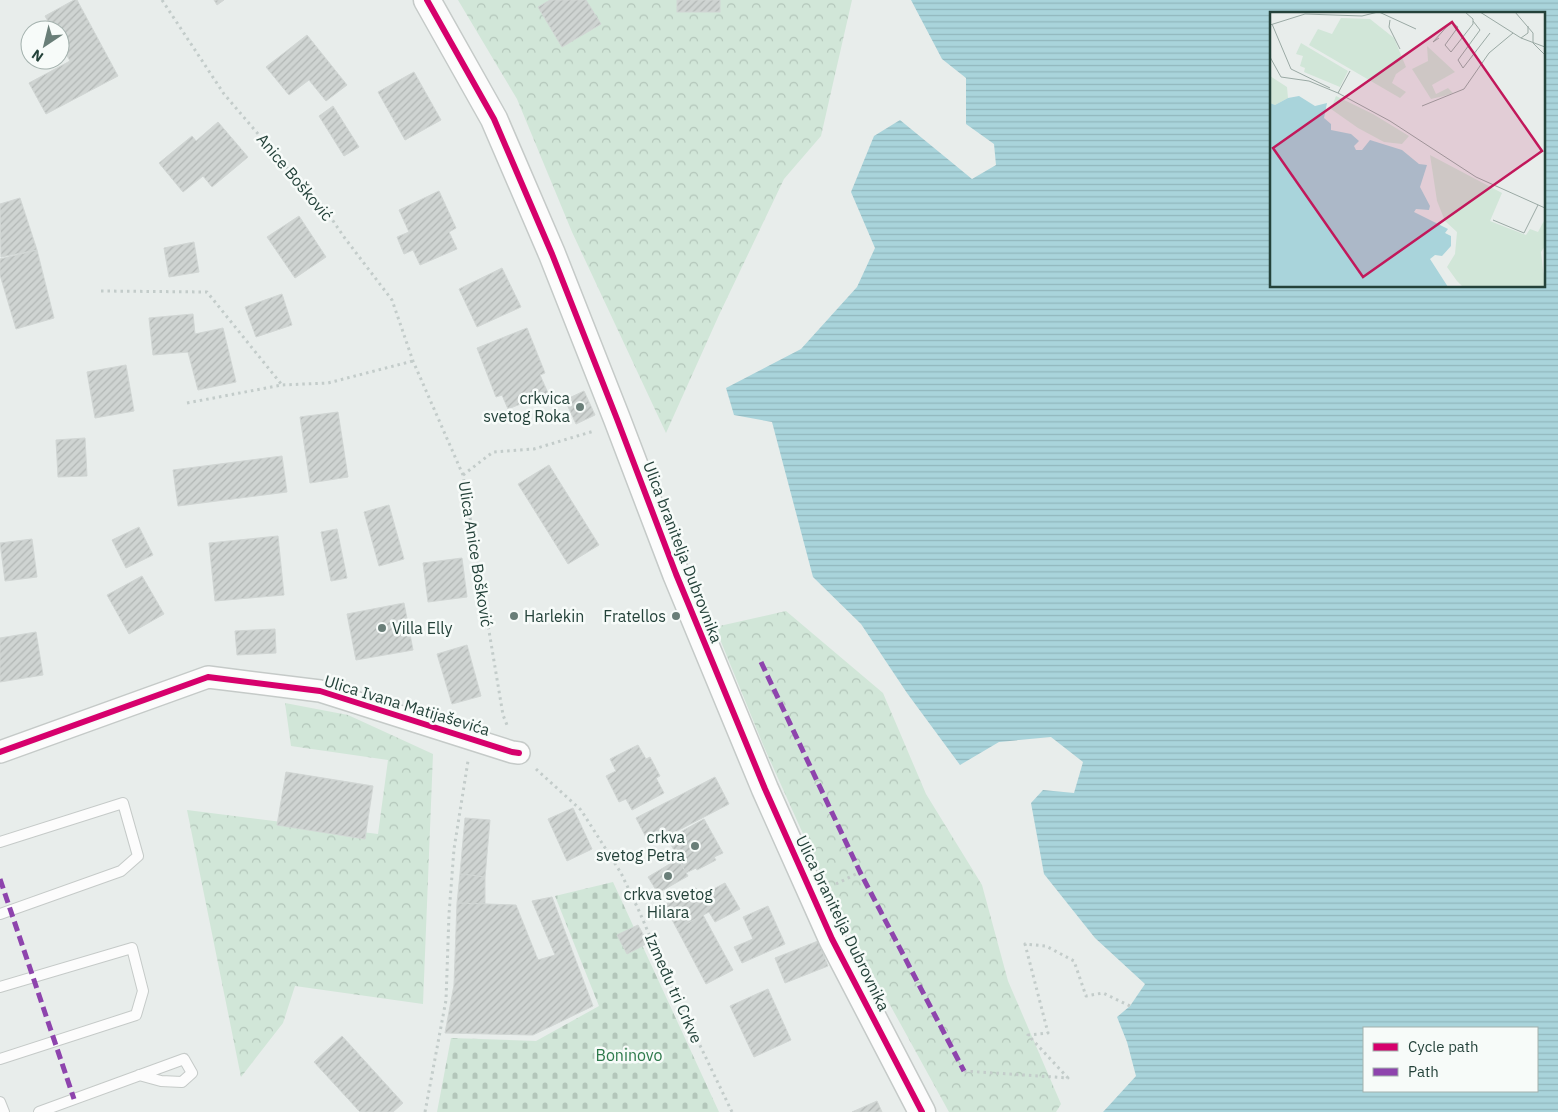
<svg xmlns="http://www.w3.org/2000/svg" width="1558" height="1112" viewBox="0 0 1558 1112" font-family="'IBM Plex Sans',sans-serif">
<defs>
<pattern id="forest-crowns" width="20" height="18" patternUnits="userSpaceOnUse" patternTransform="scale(1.25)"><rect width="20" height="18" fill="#d1e6d8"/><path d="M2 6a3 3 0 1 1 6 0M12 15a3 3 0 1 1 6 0" fill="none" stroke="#b3c6ba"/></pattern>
<pattern id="cemetery-stones" width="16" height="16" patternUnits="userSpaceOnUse" patternTransform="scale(1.25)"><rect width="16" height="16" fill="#d1e6d8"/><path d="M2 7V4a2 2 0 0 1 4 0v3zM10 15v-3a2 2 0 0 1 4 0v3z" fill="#b3c6ba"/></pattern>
<pattern id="water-rules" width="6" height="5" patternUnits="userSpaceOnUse" patternTransform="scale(1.25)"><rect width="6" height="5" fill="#a9d4db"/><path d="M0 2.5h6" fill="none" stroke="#91b7bd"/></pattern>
<pattern id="building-hatch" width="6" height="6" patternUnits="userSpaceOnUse" patternTransform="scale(1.25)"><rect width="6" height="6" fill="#cfd4d2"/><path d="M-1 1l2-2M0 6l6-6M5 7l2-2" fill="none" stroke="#b2b7b5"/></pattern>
</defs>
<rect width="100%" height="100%" fill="#e8edeb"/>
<g fill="url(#forest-crowns)">
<polygon points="458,0 852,0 821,136 784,179 719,315 666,433 572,232 517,99"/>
<polygon points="786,611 883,693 926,794 982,885 1008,981 1061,1104 1056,1112 949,1112 835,905 764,747 715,627"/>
<polygon points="285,703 348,715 433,754 423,1004 295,986 283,1023 241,1077 187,810 378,834 388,760 291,746"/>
</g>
<polygon fill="url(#cemetery-stones)" points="613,882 719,1112 437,1112 451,1038 536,1041 599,1006 555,896"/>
<path fill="url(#water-rules)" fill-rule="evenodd" d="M911,0H1558V1112H1103L1136,1076L1127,1042L1117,1017L1130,1006L1145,984L1095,938L1044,874L1031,803L1043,790L1074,793L1083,762L1051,737L999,742L960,765L907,693L861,624L813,577L772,422L734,415L726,388L801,349L857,287L875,248L851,192L874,136L900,120L972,179L996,165L994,144L966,124V78L942,59ZM1272,14H1544V286H1272ZM1364,1028H1537V1091H1364Z"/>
<g fill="url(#building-hatch)" stroke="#d1d6d4">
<polygon points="74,0 77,0 118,76 46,114 29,83 70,61 60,43 60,30 53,30 45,16"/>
<polygon points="214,0 224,0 217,5"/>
<polygon points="550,0 586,0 601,24 562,47 538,7"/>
<rect x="677" y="0" width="43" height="12"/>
<polygon points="307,35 347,85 326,101 309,80 289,95 266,67"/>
<polygon points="414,72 441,120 405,140 378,92"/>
<polygon points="333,106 359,147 344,156 319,116"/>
<polygon points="218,122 248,157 212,187 203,176 183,192 159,163 192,136 196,141"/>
<polygon points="439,191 456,228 449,232 457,249 420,265 413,250 404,254 397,237 409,232 399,210"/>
<polygon points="20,198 37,250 1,257 0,204"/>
<polygon points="299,216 326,257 295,278 267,237"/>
<polygon points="194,242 199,272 169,277 164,248"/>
<polygon points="37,250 54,318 16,329 0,275 0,259"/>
<polygon points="502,268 521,307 477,327 459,289"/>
<polygon points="282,294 292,325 256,337 245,307"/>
<polygon points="193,314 195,334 223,328 236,382 198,390 188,352 153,355 149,318"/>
<polygon points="527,328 545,373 540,375 548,393 508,409 502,395 496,397 477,348"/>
<polygon points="126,365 134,411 95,418 87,372"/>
<polygon points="584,391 595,415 576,424 565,400"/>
<polygon points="338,412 348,477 310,483 300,417"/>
<polygon points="85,438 87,476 58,477 56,440"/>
<polygon points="282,456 287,492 178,506 173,470"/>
<polygon points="549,465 599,545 568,564 518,484"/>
<polygon points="389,505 404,559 379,566 364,512"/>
<polygon points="139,527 153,555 126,568 112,540"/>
<polygon points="337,529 347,578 331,581 321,532"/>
<polygon points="278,536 284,595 215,601 209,543"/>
<polygon points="32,539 37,577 5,581 0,543"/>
<polygon points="462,558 467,597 428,602 423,563"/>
<polygon points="142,576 164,614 129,634 107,595"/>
<polygon points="404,603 413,650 356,660 347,614"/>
<polygon points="275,629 276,653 237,655 235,631"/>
<polygon points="36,632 43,675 0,682 0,638"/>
<polygon points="467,645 481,696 452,704 437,654"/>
<polygon points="638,745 646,759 650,757 660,776 656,778 664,793 632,810 626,799 619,802 606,776 616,771 610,759"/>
<polygon points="286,772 373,786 365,839 277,825"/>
<polygon points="715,777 729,804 650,845 636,818"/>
<polygon points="573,808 592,849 567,861 548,819"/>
<polygon points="465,818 490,820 485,877 460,874"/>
<polygon points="704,819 723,853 714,857 716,860 697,870 696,868 686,873 668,839"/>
<polygon points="678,859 688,876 658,893 648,877"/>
<polygon points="460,874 485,877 485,904 457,903"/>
<polygon points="725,883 740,909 715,922 709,912 677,929 664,905 696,888 700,896"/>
<polygon points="552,897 593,1006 533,1035 445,1033 454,985 457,903 516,905 538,960 555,955 532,901"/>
<polygon points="768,906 785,944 742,963 734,947 753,939 743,917"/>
<polygon points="703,915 733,970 706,984 677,929"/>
<polygon points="638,925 648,943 627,954 617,935"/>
<polygon points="818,941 828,966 785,983 775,958"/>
<polygon points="768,989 791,1040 754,1057 730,1006"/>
<polygon points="342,1036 403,1103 393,1112 360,1112 314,1062"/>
<polygon points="877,1101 882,1112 852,1112"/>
</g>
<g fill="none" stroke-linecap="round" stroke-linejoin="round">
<g stroke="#c5cac8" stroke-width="12">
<g id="service">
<polyline points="0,842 123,803 138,856 121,871 0,914"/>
<polyline points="0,987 132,948 143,991 136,1015 0,1059"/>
<polyline points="0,1102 4,1112"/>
<polyline points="39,1112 184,1059 192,1073 182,1082 161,1081 139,1075"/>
</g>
</g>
<g stroke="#c5cac8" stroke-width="24">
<polyline id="minor" points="0,752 208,677 320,691 512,752 519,753"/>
</g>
<g stroke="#c5cac8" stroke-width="29">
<polyline id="tertiary" points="427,0 494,119 552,254 617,419 676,574 765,789 832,939 922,1112"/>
</g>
<g stroke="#c3ccca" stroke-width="3" stroke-dasharray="2.5 4" stroke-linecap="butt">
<polyline points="162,0 224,94 294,176 325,209 344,237 392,300 413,361 463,475 503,715 507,725"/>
<polyline points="101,291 207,292 282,385"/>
<polyline points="187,403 282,385 328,383 413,361"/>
<polyline points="463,475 493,452 534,449 594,431"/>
<polyline points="536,769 581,810 621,873 640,913 669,981 732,1112"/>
<polyline points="836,884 860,872"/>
<polyline points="964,1071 1068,1078 1028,1035 1048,1033 1025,944 1046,946 1074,961 1086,996 1103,993 1130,1006"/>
<polyline points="425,1112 446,1000 449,914 454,849 468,761"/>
</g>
<use href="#service" stroke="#fcfcfc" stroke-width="10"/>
<use href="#minor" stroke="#fcfcfc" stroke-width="21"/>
<use href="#tertiary" stroke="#fcfcfc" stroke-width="26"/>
<g stroke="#8e44ad" stroke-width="5" stroke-dasharray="10 5" stroke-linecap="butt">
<polyline points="761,662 860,872 964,1071"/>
<polyline points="0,879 74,1099"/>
</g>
<g stroke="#f7fbf9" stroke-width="9">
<g id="cycleway">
<polyline points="427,0 494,119 552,254 617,419 676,574 765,789 832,939 922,1112"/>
<polyline points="0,752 208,677 320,691 512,752 519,753"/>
</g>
</g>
<use href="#cycleway" stroke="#d6006c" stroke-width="6"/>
</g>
<g fill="#697e78" stroke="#f7fbf9" stroke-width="2">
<circle cx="580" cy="407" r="5"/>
<circle cx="514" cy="616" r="5"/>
<circle cx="676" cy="616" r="5"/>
<circle cx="382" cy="628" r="5"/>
<circle cx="695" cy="846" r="5"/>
<circle cx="668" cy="876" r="5"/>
</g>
<g text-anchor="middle" stroke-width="5" stroke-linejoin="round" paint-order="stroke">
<g font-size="16" fill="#24423a" stroke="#f7fbf9">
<text transform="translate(295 177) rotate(50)" y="6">Anice Bošković</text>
<text transform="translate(683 552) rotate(69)" y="6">Ulica branitelja Dubrovnika</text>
<text transform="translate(476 554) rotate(81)" y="6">Ulica Anice Bošković</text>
<text transform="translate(407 705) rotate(17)" y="6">Ulica Ivana Matijaševića</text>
<text transform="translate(843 923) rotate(64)" y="6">Ulica branitelja Dubrovnika</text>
<text transform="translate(674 988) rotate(66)" y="6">Između tri Crkve</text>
</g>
<g font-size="16" fill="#24423a" stroke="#f7fbf9" text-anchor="end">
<text x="570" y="404">crkvica<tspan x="570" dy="18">svetog Roka</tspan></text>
<text x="524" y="622" text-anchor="start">Harlekin</text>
<text x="666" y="622">Fratellos</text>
<text x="392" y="634" text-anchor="start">Villa Elly</text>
<text x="685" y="843">crkva<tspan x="685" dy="18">svetog Petra</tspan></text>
<text x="668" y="900" text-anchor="middle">crkva svetog<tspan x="668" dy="18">Hilara</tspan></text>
</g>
<g font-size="16" fill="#2d7a4b" stroke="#f7fbf9">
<text x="629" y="1061">Boninovo</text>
</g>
</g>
<g transform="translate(1270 12)">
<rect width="275" height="275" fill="#e8edeb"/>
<path d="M157,34L185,60L162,73L166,82L178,76L183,81L174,84L161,87L142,57L158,49ZM0,64L17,75L18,86L5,93L0,91ZM66,84L103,102L139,124L132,132L114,130L88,116L61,97ZM160,143L232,181L220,209L256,223L260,217L268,220L275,207V234L271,240L275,275H193L187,269L177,255L185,242L187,220L175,209L167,189Z" fill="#d1e6d8"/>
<path d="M71,6L100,7L124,26L136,55L126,62L122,71L136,80L130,86L39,33L48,17L62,22ZM31,31L78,59L70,75L34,60L35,56L30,54L33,44L26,42Z" fill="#d1e6d8"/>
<path d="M266,257L273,258L275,275H256Z" fill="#d1e6d8"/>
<path d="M29,84L45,94L57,91L54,106L61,112V118L81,122L89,129L84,134L86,138H92L100,128L132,138L149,152L157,153L150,175L160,194L159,198L146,197L144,200L178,217L175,221L181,224V234L172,244L165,243L160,247L178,275H0V91L5,93L18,86Z" fill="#a9d4db"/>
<path fill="none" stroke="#9aa9a4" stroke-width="1" d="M109,0L146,17M210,0L251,26L275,35M245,0L263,21V31M120,8L119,15L130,37M203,9L210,18L188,48L193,56L220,21M2,12L21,57L60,76M0,13L35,2L92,4L108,0M169,26L163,30L181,10L188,15L175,33L181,40L203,12V7L195,0M251,26L258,21V14M263,31L275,43M0,45L11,65L39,69L68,81L120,109L206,165L275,196M68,81L80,59M152,94L194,77L219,41L243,21M223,208L254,221L268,193"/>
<path fill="#c2185b" fill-opacity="0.15" stroke="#c2185b" stroke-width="2.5" d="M182,10L272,139L93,265L3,136Z"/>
<rect width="275" height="275" fill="none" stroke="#24423a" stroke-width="2.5"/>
</g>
<rect x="1363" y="1027" width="175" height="65" fill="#f7fbf9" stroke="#a3b1ad"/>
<rect x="1373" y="1043" width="25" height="8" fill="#d6006c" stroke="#a3b1ad"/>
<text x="1408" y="1052" font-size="15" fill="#24423a">Cycle path</text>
<rect x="1373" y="1068" width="25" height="8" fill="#8e44ad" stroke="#a3b1ad"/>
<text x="1408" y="1077" font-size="15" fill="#24423a">Path</text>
<g transform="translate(45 45) rotate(215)"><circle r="24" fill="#f7fbf9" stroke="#a3b1ad"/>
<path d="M0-4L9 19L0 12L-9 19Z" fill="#697e78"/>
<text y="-8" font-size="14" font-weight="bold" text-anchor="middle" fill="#24423a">N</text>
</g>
</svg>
